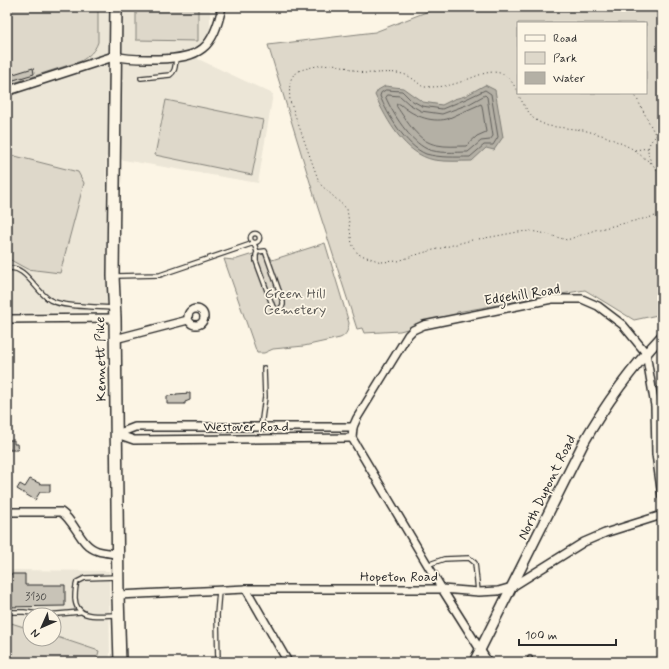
<svg xmlns="http://www.w3.org/2000/svg" width="669" height="669" viewBox="0 0 669 669" font-family="Mynerve,sans-serif">
<rect width="100%" height="100%" fill="#fcf5e5"/>
<filter id="ink" filterUnits="userSpaceOnUse"><feTurbulence type="fractalNoise" baseFrequency=".025" numOctaves="2"/><feDisplacementMap in="SourceGraphic" scale="8" xChannelSelector="R" yChannelSelector="G"/><feConvolveMatrix kernelMatrix="1 2 1 2 8 2 1 2 1" color-interpolation-filters="sRGB"/></filter>
<g filter="url(#ink)">
<g fill="#ece6d7" fill-rule="evenodd">
<polygon points="7,7 210,7 210,29 198,59 273,94 258,183 106,157 107,311 7,313"/>
<path d="M7,570L109,571L110,662H7ZM30,615H54V639H30Z"/>
</g>
<g fill="#ded8ca" stroke="#84827a" fill-rule="evenodd">
<path d="M7,7H98V42C95,51 89,56 81,61L7,85Z"/>
<polygon points="136,7 198,7 198,41 136,40"/>
<path d="M439,7H662V314L634,320L585,290L457,312L456,316L400,331L364,333L362,328L357,329L317,205L268,45L375,32ZM518,23H646V93H518Z"/>
<polygon points="166,100 263,120 252,175 155,155"/>
<polygon points="7,154 78,172 84,183 60,273 27,269 7,258"/>
<path d="M325,243L349,323C348,330 347,335 340,338L304,346L273,349L264,353H257L224,259L234,260L253,254L254,258L262,254L265,255L266,258L270,256L272,260Z"/>
<polygon points="8,622 30,629 30,639 54,639 54,636 99,651 96,662 7,662 7,626"/>
</g>
<path fill="#b4b0a5" stroke="#7d7b74" d="M485,85L495,90L503,137L494,150L486,148L472,161C460,161 446,162 434,160C405,154 387,121 375,95L378,90L385,86L403,88L414,96L423,102L442,105L454,99L465,96Z"/>
<g fill="none" stroke-linecap="round" stroke-linejoin="round">
<g stroke="#62605c" stroke-width="1">
<path d="M386,90L402,91L411,100L422,106L442,109L466,99L485,90L491,94L498,137L493,145H484L470,157C456,157 440,158 426,154C406,146 387,114 380,96L381,93Z"/>
<path d="M388,95L400,96L409,104L421,111L442,114L469,104L485,95L487,97L493,136L490,140L481,141L468,152C455,152 439,154 427,149C410,141 393,114 386,98Z"/>
<path d="M397,104H400C412,115 430,123 447,119L481,104L482,106L486,132L477,136L466,146C456,146 446,147 437,145C418,142 407,121 397,107Z"/>
</g>
</g>
<g fill="#c8c3b7" stroke="#2b2b2b">
<polygon points="33,68 34,74 7,82 7,76"/>
<polygon points="190,393 190,400 185,402 185,404 167,404 167,396 176,395 176,394"/>
<polygon points="7,440 14,440 14,444 17,444 18,450 9,450 9,448 7,448"/>
<polygon points="30,479 41,484 50,484 50,492 40,492 35,500 17,489 20,484 25,487"/>
<polygon points="7,574 25,574 25,585 65,585 65,606 7,607"/>
</g>
<g fill="none" stroke-linecap="round" stroke-linejoin="round">
<g stroke="#2b2b2b" stroke-width="6">
<g id="service">
<path d="M141,78L170,75C176,71 175,65 176,58"/>
<circle cx="255" cy="238" r="4.5"/>
<path d="M7,269C24,263 36,292 50,300C66,308 94,306 112,308"/>
<polyline points="115,276 160,275 254,243 257,252 265,251 283,302 283,305 280,309 277,310 273,307 256,261 256,255 257,252"/>
<polyline points="261,426 265,397 264,368"/>
<polyline points="427,565 444,559 469,558 475,563 478,591"/>
<path d="M117,577L85,578L77,582C75,588 75,592 75,598C76,621 101,615 117,615"/>
<polyline points="7,612 24,612 46,615"/>
<polyline points="47,615 80,612"/>
<polyline points="530,658 530,662"/>
<polyline points="218,662 217,615 219,591"/>
</g>
</g>
<g stroke="#2b2b2b" stroke-width="10">
<g id="minor">
<path d="M115,56C130,60 143,59 158,59C201,58 213,49 222,7"/>
<circle cx="196" cy="317" r="8"/>
<polyline points="7,319 115,318"/>
<polyline points="115,339 188,320"/>
<polyline points="117,434 135,427 353,427"/>
<polyline points="117,434 134,440 352,438"/>
<path d="M7,512H61C76,522 80,546 98,551C104,553 111,553 117,554"/>
<polyline points="246,589 288,662"/>
<polyline points="118,595 246,589 442,589 479,592 498,591 512,587 584,542 605,533 662,515"/>
<polyline points="488,662 442,589 352,438 353,427 357,418 408,335 413,330 424,325 552,299 582,299 598,306 623,325 646,353 655,406 656,454 662,496"/>
</g>
</g>
<g stroke="#2b2b2b" stroke-width="11">
<polyline id="tertiary" points="7,91 115,56"/>
</g>
<g stroke="#2b2b2b" stroke-width="12">
<path id="secondary" d="M474,662L584,442C606,403 632,368 662,336"/>
</g>
<g stroke="#2b2b2b" stroke-width="14">
<polyline id="primary" points="116,7 113,276 115,318 118,595 120,662"/>
</g>
<g stroke="#2b2b2b" stroke-width="1" stroke-dasharray="1 3" stroke-linecap="butt">
<polyline points="659,7 662,30"/>
<path d="M518,93C502,57 480,77 454,84C444,87 434,87 423,87C418,83 414,79 408,76C396,70 378,74 365,73C356,72 348,67 338,65C331,63 324,65 317,66C292,71 288,74 290,101L318,179L321,185L347,209L352,244L358,254L381,262L398,261L422,253L472,240L491,237L518,232L530,231L542,233L567,240L595,230L660,215L662,213"/>
<polyline points="634,93 656,136"/>
<polyline points="518,94 525,107 533,118 539,122 548,126 583,130 605,136 631,148 651,163"/>
<path d="M662,133C659,134 656,136 654,138C641,150 652,166 662,175"/>
<polyline points="635,150 648,148"/>
</g>
<use href="#service" stroke="#fcf5e5" stroke-width="3.5"/>
<use href="#minor" stroke="#fcf5e5" stroke-width="7"/>
<use href="#tertiary" stroke="#fcf5e5" stroke-width="8"/>
<use href="#secondary" stroke="#fcf5e5" stroke-width="9"/>
<use href="#primary" stroke="#fcf5e5" stroke-width="11"/>
</g>
</g>
<g text-anchor="middle" stroke-width="3.5" stroke-linejoin="round" paint-order="stroke">
<g font-size="12" fill="#52514e">
<text x="36" y="600">3130</text>
</g>
<g font-size="14" fill="#585653" stroke="#fcf5e5">
<text x="295" y="298">Green Hill<tspan x="295" dy="16">Cemetery</tspan></text>
</g>
<g font-size="14" fill="#2b2b2b" stroke="#fcf5e5">
<text transform="translate(522 294) rotate(-9)" y="5">Edgehill Road</text>
<text transform="translate(100 359) rotate(-91)" y="5">Kennett Pike</text>
<text x="246" y="431">Westover Road</text>
<text transform="translate(546 487) rotate(-64)" y="5">North Dupont Road</text>
<text x="399" y="581">Hopeton Road</text>
</g>
</g>
<rect width="669" height="669" fill="none" stroke="#fcf5e5" stroke-width="24"/>
<rect x="12" y="12" width="645" height="645" fill="none" stroke="#2b2b2b" stroke-width="1.5" filter="url(#ink)"/>
<rect x="517" y="22" width="130" height="72" fill="#fcf5e5" stroke="#a8a49b"/>
<rect x="525" y="35" width="20" height="6" fill="#fcf5e5" stroke="#a8a49b"/>
<text x="553" y="42" font-size="12" fill="#2b2b2b">Road</text>
<rect x="525" y="52" width="20" height="12" fill="#ded8ca" stroke="#a8a49b"/>
<text x="553" y="62" font-size="12" fill="#2b2b2b">Park</text>
<rect x="525" y="72" width="20" height="12" fill="#b4b0a5" stroke="#a8a49b"/>
<text x="553" y="82" font-size="12" fill="#2b2b2b">Water</text>
<g transform="translate(42 627) rotate(225)"><circle r="19" fill="#fcf5e5" stroke="#a8a49b"/>
<path d="M0-3L7 15L0 10L-7 15Z" fill="#2b2b2b"/>
<text y="-6" font-size="11" font-weight="bold" text-anchor="middle" fill="#2b2b2b">N</text>
</g>
<path d="M519 639v6h97v-6" fill="none" stroke="#2b2b2b" stroke-width="2"/>
<text x="525" y="639" font-size="12" fill="#2b2b2b" stroke="#fcf5e5" stroke-width="3" paint-order="stroke">100 m</text>
</svg>
